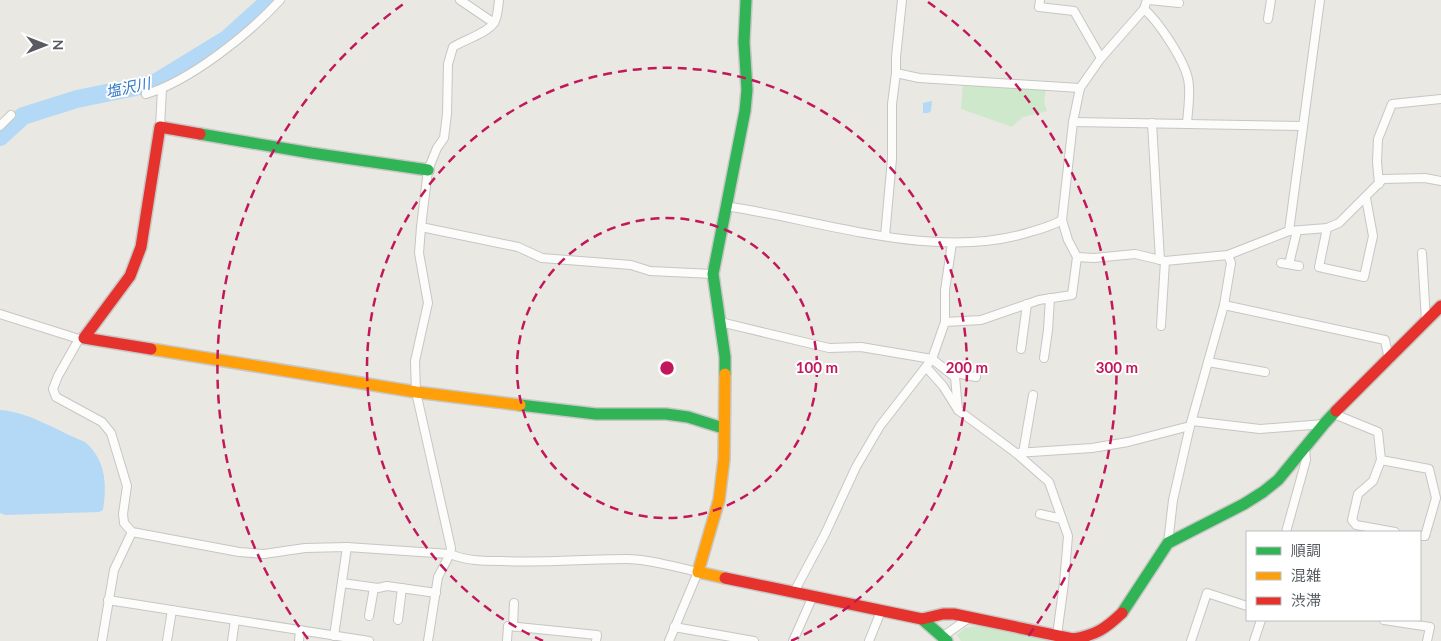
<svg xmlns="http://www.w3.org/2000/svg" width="1441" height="641" viewBox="0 0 1441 641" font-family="Lato,'Noto Sans JP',sans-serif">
<rect width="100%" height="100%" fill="#eae8e2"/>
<g fill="#cee8cb">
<polygon points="963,83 1046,88 1044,102 1047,111 1023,117 1012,127 961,109"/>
<polygon points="977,626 1054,641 961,641 957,635 965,628"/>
</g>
<g fill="#b4d9f6">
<polygon points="932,101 931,111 928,113 923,113 923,103"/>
<path d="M0,410C29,412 58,431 85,442C106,460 107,484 103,510L99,512L5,515L0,513Z"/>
</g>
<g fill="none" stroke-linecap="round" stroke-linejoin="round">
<polyline stroke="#b4d9f6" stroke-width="18" points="0,137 23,116 77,99 155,83 227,39 270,0"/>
<g stroke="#c6c6c5" stroke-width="10">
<g id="street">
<polyline points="460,0 494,23"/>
<polyline points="1040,0 1039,7 1074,11 1101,58"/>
<polyline points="1149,0 1179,3"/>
<path d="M1144,9C1159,22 1184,60 1188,79C1191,92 1188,109 1187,123"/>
<polyline points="1268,19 1271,0"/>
<polyline points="896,73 919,78 1080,88"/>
<path d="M146,94C190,81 249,34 280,0"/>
<polyline points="1073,122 1303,126"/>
<polyline points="1152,123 1160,260"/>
<polyline points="0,126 11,115"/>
<polyline points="160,127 162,89"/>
<polyline points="1379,184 1377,162 1378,139 1392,104 1441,99"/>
<path d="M725,206C821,220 936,262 1030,232C1041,229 1052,226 1062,220"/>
<polyline points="421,227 518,247 542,258 631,265 650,271 713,274"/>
<polyline points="1327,228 1319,267 1364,277 1373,236 1366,198"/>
<polyline points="1289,231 1320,0"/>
<polyline points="885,236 892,159 892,104 896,73 896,57 902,0"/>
<polyline points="1422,253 1426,321"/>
<polyline points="1077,257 1094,258 1135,254 1165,261 1228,255 1289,231 1327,228 1339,223 1383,179 1425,178 1441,181"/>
<polyline points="1281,263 1299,266"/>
<polyline points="1289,264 1297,231"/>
<polyline points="1224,305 1385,340 1389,360"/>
<path d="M0,314L79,339L58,376L53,389L56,397L102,422L111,433L127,486L123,514L124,523L132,532L239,552L264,554L305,548L347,547L450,554C467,561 484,561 503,561C544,563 585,559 626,559C650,559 675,567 698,572L669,641"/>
<polyline points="720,322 829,348 861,347 932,359 955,377 958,410 1016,453 1049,482 1068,536 1064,583 1057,635"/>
<polyline points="945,322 981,320 1039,300 1072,295 1077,257 1068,240 1062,220 1073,122 1080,88 1101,58 1144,9 1147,0"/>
<polyline points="1161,326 1165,261"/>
<polyline points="1021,349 1027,304"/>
<polyline points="1044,358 1048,330 1050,298"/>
<polyline points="1208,362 1265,372"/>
<polyline points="926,367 943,386 958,410"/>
<polyline points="951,372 976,377"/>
<polyline points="1334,414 1378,432 1381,460 1429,469 1436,498 1425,536 1420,536"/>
<polyline points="1192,421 1260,429 1324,424"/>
<polyline points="1016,453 1092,448 1128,442 1190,426"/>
<polyline points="1023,453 1033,395"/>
<polyline points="1381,460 1373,481 1358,494 1352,520 1356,525 1395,532"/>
<polyline points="1040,514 1062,519"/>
<polyline points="1286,532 1306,460 1305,449"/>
<polyline points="1168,543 1173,500 1190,426 1224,305 1231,263 1228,255"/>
<polyline points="342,583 378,588 387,586 436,593"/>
<polyline points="794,592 825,534 856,467 880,426 932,359 945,322 945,290 952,243"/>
<polyline points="108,600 369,641"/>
<polyline points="369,616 374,588"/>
<polyline points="398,620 402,588"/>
<polyline points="1384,620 1430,627 1427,641"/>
<polyline points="513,626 514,603"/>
<polyline points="674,627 754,641"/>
<polyline points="334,636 347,547"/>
<polyline points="942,637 969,618"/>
<polyline points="102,641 114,570 132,532"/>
<polyline points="167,641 172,610"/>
<polyline points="232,641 235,620"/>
<polyline points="299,641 300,630"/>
<path d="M428,641L438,577L450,554L451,548L416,392L415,361L428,303L419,253L421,227L428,170L437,148L444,138L447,114L448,64L453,47C464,40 487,33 494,23C498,17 498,7 499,0"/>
<polyline points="507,641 508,626 597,635 596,641"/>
<polyline points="793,641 813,596"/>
<polyline points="869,641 881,611"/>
<polyline points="1191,641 1207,593 1247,606"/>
<polyline points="1254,641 1261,620"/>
</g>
</g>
<g stroke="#c7c7c6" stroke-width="14">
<g id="fast">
<polyline points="200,134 311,153 428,170"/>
<polyline points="725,374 725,357 713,274 745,111 747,90 744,42 746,0"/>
<polyline points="520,405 596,414 666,414 688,417 723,428"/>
<polyline points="1122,613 1168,543 1244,504 1263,492 1278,480 1324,424 1336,411"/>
<polyline points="922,619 947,641"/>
</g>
</g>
<g stroke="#c7c7c6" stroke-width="14">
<g id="slow">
<polyline points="151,349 416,392 520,405"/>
<polyline points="725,374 724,459 719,500 698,572 725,578"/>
</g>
</g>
<g stroke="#c7c7c6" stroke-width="14">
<g id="jam">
<polyline points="151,349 84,338 130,276 141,247 160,127 200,134"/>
<polyline points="1336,411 1441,306"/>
<path d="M725,578L922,619L943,614H954L1073,639C1096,635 1105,629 1122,613"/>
</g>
</g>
<use href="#street" stroke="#fcfcfb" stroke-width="8"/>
<use href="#fast" stroke="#30b455" stroke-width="11"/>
<use href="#slow" stroke="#ff9f0a" stroke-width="11"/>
<use href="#jam" stroke="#e5322d" stroke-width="11"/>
</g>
<g fill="none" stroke="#c2185b" stroke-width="2.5" stroke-dasharray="9 6">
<circle cx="667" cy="368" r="150"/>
<path d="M543 641A300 300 0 1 1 791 641"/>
<path d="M308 639A450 450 0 0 1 406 2M928 2A450 450 0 0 1 1026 639"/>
</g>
<g text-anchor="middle" stroke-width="4" stroke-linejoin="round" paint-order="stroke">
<g font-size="15" font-style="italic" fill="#3178c6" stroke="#fff">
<text transform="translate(128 88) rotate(-12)" y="5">塩沢川</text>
</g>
</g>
<circle cx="667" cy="368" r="8" fill="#c2185b" stroke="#fff" stroke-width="2.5"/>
<g font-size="15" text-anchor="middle" font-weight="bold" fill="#c2185b" stroke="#fff" stroke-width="4" stroke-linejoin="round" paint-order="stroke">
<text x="817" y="373">100 m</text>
<text x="967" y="373">200 m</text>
<text x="1117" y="373">300 m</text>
</g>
<rect x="1246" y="531" width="175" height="90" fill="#ffffff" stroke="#bcbec0"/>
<rect x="1256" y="547" width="25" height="8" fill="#30b455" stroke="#bcbec0"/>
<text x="1291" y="556" font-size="15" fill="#585c62">順調</text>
<rect x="1256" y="572" width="25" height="8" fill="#ff9f0a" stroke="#bcbec0"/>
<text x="1291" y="581" font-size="15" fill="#585c62">混雑</text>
<rect x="1256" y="597" width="25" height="8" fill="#e5322d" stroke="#bcbec0"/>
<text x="1291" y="606" font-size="15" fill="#585c62">渋滞</text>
<g transform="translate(45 45) rotate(90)" stroke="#ffffff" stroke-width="4" paint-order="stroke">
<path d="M0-4L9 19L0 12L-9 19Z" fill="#585c62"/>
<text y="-8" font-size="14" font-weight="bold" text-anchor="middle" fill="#585c62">N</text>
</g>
</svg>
